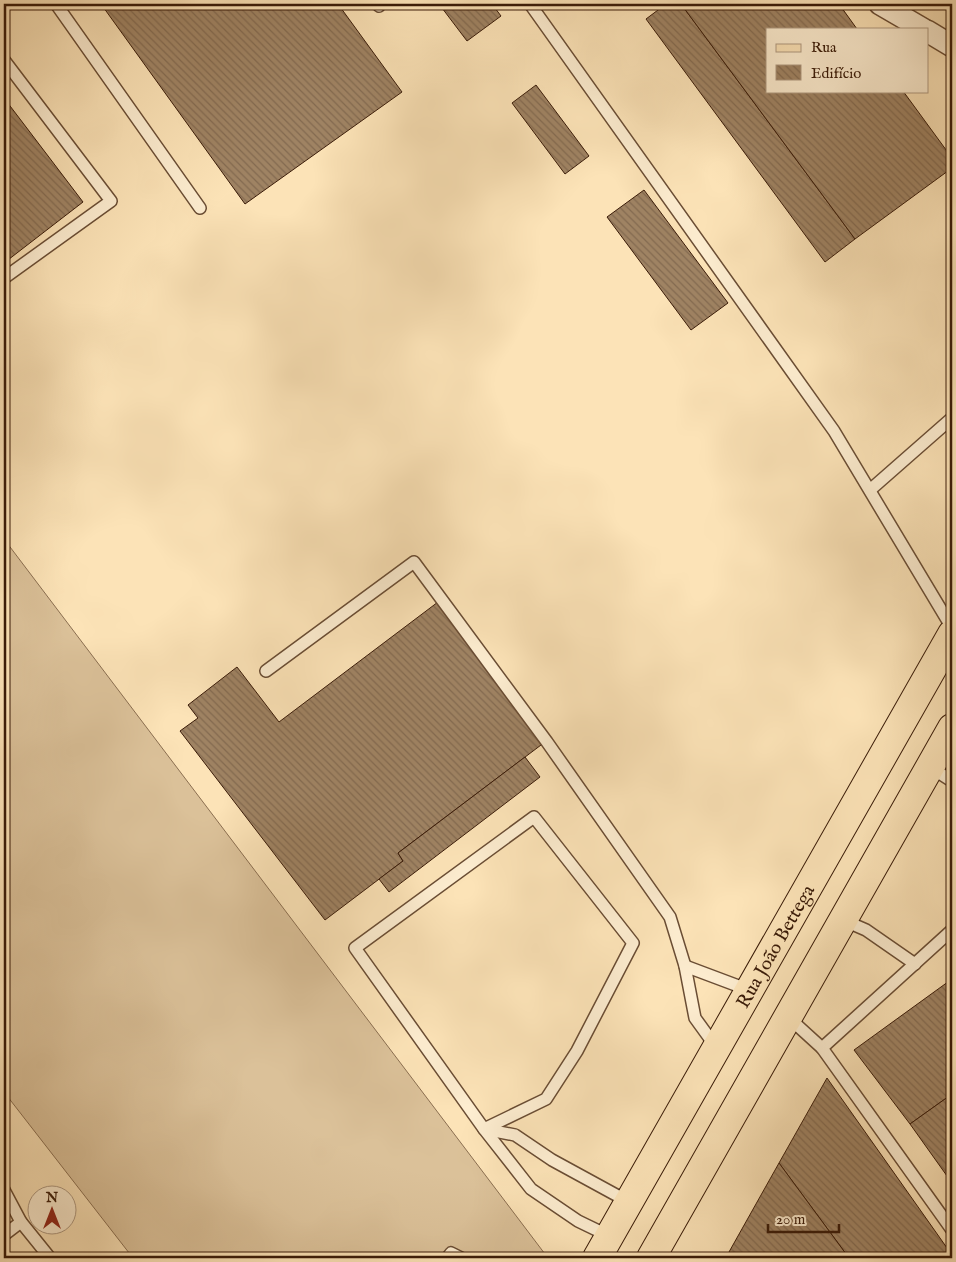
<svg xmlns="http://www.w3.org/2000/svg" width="956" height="1262" viewBox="0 0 956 1262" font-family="'IM FELL English',serif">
<defs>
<pattern id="building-back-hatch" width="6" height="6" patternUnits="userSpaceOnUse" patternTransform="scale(1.25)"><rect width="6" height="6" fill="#9f8363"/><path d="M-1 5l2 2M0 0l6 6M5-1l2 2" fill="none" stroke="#836a50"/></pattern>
</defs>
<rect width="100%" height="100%" fill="#fce3b7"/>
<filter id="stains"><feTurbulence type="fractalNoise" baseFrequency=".004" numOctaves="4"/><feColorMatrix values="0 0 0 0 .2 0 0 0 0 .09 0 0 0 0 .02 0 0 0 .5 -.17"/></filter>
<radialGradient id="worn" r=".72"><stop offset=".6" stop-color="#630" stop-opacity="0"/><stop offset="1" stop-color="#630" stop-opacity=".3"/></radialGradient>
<polygon fill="#dbc199" stroke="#8a6e50" points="4,539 548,1258 133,1258 4,1092"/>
<g fill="url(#building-back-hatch)" stroke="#3a1b08">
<polygon points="101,4 338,4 402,92 245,204"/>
<polygon points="439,4 492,4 501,16 467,41"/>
<polygon points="666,4 681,4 855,239 825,262 646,19"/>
<polygon points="681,4 839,4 857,29 767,29 767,91 903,91 952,158 952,168 855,239"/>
<polygon points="536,85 589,156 565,174 512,103"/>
<polygon points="4,98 83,202 4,263"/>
<polygon points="644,190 728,303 691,330 607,217"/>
<polygon points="438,602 545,742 398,853 403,861 325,920 180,731 198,718 188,705 237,667 279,722"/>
<polygon points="525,757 540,777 389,892 379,879 403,861 398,853"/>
<polygon points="952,979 952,1094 910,1124 854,1050"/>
<polygon points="827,1078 952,1255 952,1258 849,1258 779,1163"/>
<polygon points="952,1094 952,1183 910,1124"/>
<polygon points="779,1163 849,1258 734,1258 729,1252"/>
</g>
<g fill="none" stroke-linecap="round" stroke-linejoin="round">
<g stroke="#6a4d34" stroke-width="14">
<g id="service">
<polyline points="56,4 200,208"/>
<polyline points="378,4 379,6"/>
<polyline points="530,4 834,431 952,628"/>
<polyline points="4,60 111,201 4,278"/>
<polyline points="870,490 952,418"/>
<polyline points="266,671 414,562 547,742 670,917 685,966 695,1018 716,1047"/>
<polyline points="930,767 952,781"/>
<polyline points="843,920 866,930 915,964"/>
<polyline points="685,966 749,990"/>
<polyline points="788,1017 822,1048 952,930"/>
<polyline points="822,1048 952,1230"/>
<polyline points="484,1129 546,1099 577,1051 633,943 534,817 355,948 484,1129 531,1189 578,1221 609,1236"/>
<polyline points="484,1129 515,1135 552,1160 629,1202"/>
<polyline points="4,1190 21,1222 50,1258"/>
<polyline points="4,1235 21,1222"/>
<polyline points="447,1258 451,1253 461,1258"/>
</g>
</g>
<g stroke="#6a4d34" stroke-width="24">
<g id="minor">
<polyline points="880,4 923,29"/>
<polyline points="927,31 952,46"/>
</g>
</g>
<g stroke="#3a1b08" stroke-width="30">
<g id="primary">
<path id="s1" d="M597,1258L952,634"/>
<polyline points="651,1258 952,728"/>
</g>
</g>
<use href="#service" stroke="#fdedd0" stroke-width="11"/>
<use href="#minor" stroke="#fdedd0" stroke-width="21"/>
<use href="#primary" stroke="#fce3b7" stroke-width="28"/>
</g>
<g text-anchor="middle" stroke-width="4.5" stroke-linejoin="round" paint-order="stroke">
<g font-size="19" fill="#3a1b08" stroke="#fdedd0">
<text dy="7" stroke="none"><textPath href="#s1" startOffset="359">Rua João Bettega</textPath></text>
</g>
</g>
<rect width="956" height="1262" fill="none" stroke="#fce3b7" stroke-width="20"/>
<rect x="5" y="5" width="946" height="1252" fill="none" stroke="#3a1b08" stroke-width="2.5"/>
<rect x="10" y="10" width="936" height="1242" fill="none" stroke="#3a1b08"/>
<rect x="766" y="28" width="162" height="65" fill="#fdedd0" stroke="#af9980"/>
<rect x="776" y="44" width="25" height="8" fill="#fce3b7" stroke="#af9980"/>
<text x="811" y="52" font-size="15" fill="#3a1b08">Rua</text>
<rect x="776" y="65" width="25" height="15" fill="url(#building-back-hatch)" stroke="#af9980"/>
<text x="811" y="78" font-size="15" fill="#3a1b08">Edifício</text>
<g transform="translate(52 1210)"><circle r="24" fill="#fdedd0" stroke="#af9980"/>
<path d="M0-4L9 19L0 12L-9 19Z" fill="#8f2418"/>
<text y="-8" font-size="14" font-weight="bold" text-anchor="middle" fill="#3a1b08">N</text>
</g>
<path d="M768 1224v8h71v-8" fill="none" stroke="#3a1b08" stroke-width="2.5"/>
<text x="776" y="1224" font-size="15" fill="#3a1b08" stroke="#fdedd0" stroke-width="4" paint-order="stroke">20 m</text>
<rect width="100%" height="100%" filter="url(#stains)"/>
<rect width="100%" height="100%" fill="url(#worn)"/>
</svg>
